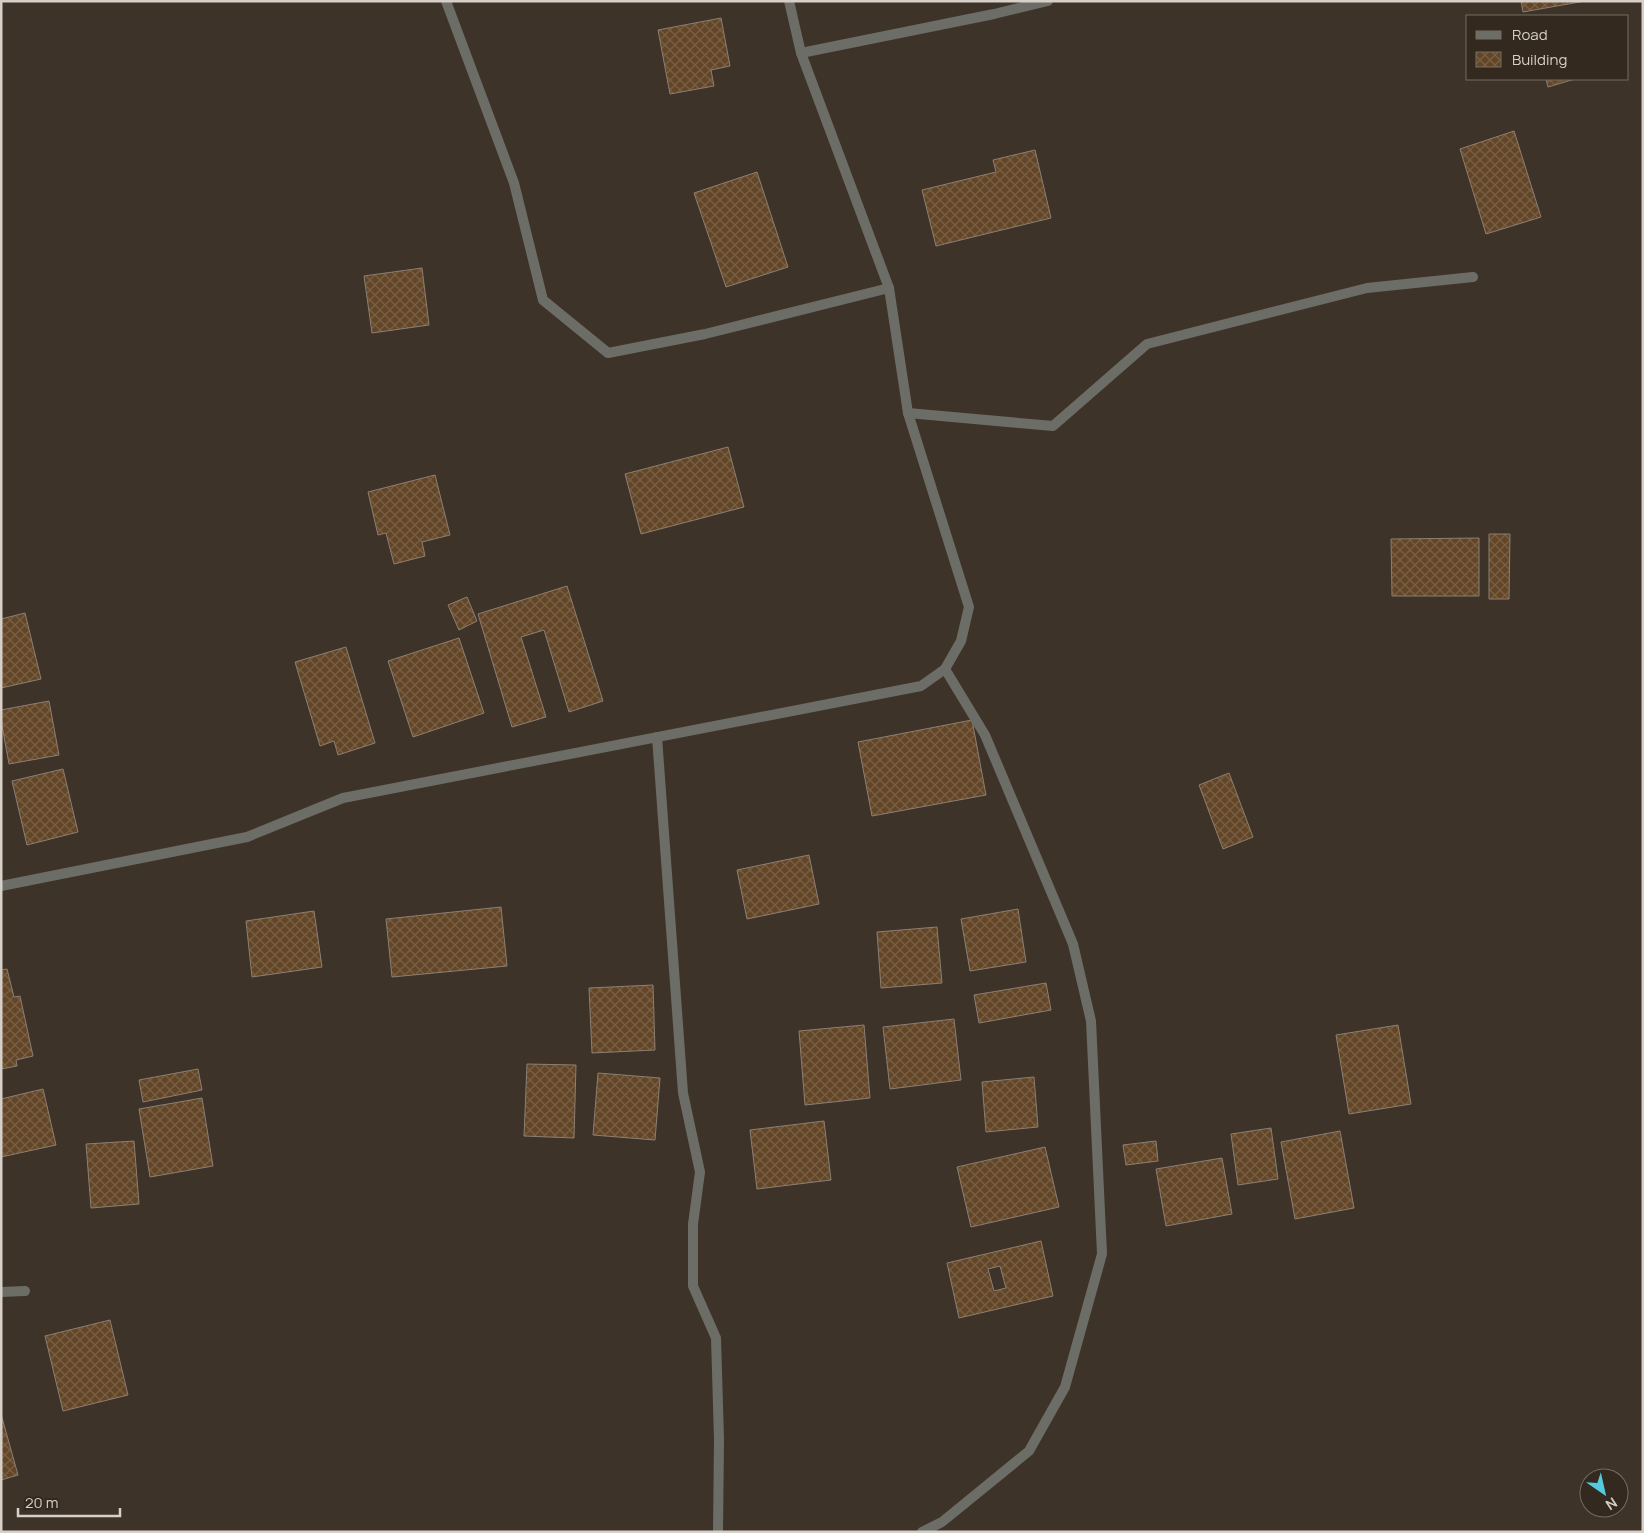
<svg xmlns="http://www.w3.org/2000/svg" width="1644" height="1533" viewBox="0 0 1644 1533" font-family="Manrope,sans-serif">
<defs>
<pattern id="building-cross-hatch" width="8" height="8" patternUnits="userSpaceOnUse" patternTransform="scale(1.25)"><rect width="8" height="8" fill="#634627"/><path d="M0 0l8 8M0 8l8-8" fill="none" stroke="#796045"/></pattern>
</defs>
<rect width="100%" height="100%" fill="#3e3328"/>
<g fill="url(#building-cross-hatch)" stroke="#8c7f73" fill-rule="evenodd">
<polygon points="1521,1 1585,1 1523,12"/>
<polygon points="721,18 730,66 711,70 714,86 670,94 658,30"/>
<polygon points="1546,79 1575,79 1548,87"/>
<polygon points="1514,131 1541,217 1486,234 1460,149"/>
<polygon points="1035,150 1051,218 936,246 922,190 996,172 993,160"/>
<polygon points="757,172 788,267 726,287 694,193"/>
<polygon points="422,268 429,325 372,333 364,276"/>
<polygon points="728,447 744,507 641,534 625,474"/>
<polygon points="435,475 450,535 422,542 425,556 394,564 386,533 378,535 368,492"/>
<polygon points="1489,534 1510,534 1509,599 1489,599"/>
<polygon points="1479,538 1479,596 1392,596 1391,539"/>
<polygon points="567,586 603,701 569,712 544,630 521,637 546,717 512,727 478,614"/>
<polygon points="467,597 477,621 459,630 448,605"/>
<polygon points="25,613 41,679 1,688 1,619"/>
<polygon points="459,638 484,713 413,737 388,661"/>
<polygon points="346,647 375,743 338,755 334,741 320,746 295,662"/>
<polygon points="49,701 59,755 9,764 1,720 1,710"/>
<polygon points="972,720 986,795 872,816 858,742"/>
<polygon points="63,769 78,832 27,845 12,781"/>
<polygon points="1229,773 1253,837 1223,849 1199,785"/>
<polygon points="809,855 819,904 747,919 737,870"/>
<polygon points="501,907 507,966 392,977 386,919"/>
<polygon points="1018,909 1026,962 970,971 961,919"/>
<polygon points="314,911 322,967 252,977 246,921"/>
<polygon points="937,927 942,983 881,988 877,932"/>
<polygon points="7,969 14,997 20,996 33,1056 16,1060 17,1066 1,1069 1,970"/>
<polygon points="1046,983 1051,1010 979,1023 974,995"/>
<polygon points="653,985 655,1050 592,1053 589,988"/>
<polygon points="954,1019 961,1080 890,1089 883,1027"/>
<polygon points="864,1025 870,1098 805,1105 799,1031"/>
<polygon points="1398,1025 1411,1104 1349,1114 1336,1035"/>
<polygon points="527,1064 576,1065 574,1138 524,1136"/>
<polygon points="198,1069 202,1090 143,1102 139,1080"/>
<polygon points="598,1073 660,1078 655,1140 593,1135"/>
<polygon points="1034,1077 1038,1127 986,1132 982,1082"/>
<polygon points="43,1089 56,1145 1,1157 1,1099"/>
<polygon points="202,1098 213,1166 150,1177 139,1109"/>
<polygon points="824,1121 831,1180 757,1189 750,1130"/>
<polygon points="1271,1128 1278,1179 1238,1185 1231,1134"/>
<polygon points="1340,1131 1354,1208 1295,1219 1281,1142"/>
<polygon points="134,1141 139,1204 91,1208 86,1144"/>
<polygon points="1156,1141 1158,1161 1126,1165 1123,1145"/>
<polygon points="1045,1147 1059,1207 971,1227 957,1167"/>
<polygon points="1222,1158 1232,1214 1166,1226 1156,1169"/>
<path d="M1041,1241L1053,1296L959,1318L947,1263ZM1000,1266L1006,1288L994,1291L988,1269Z"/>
<polygon points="110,1320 128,1395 63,1411 45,1336"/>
<polygon points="1,1414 18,1475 1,1480"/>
</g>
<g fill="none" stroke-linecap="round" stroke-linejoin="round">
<g stroke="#6c6d66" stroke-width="10">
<polyline points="446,1 514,183 543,300 608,353 705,334 889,288"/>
<polyline points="801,53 994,14 1048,1"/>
<polyline points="908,413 1053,426 1147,344 1367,288 1473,277"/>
<polyline points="657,737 683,1093 700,1172 693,1224 693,1286 716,1338 719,1439 718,1532"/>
<polyline points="1,886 247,837 343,798 921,686 945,669 961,641 969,607 908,413 889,288 801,53 789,1"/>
<polyline points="1,1292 25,1291"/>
<polyline points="922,1532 942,1522 1029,1451 1065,1387 1102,1254 1091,1021 1073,944 985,735 945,669"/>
</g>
</g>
<rect width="1644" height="1533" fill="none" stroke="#d7d0c9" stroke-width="5"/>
<rect x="1466" y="15" width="162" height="65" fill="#33291e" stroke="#756c62"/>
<rect x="1476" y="31" width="25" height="8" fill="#6c6d66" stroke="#756c62"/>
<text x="1512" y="40" font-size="15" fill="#d7d0c9">Road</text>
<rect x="1476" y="52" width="25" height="15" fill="url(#building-cross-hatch)" stroke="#756c62"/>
<text x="1512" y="65" font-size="15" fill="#d7d0c9">Building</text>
<g transform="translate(1604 1493) rotate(146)"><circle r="24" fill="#33291e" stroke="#756c62"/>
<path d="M0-4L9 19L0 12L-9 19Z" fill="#54cade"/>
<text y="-8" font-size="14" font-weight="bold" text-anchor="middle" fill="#d7d0c9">N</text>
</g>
<path d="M18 1508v8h102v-8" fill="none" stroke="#d7d0c9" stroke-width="2.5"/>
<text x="25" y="1508" font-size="15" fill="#d7d0c9" stroke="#33291e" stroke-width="4" paint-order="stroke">20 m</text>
</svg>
